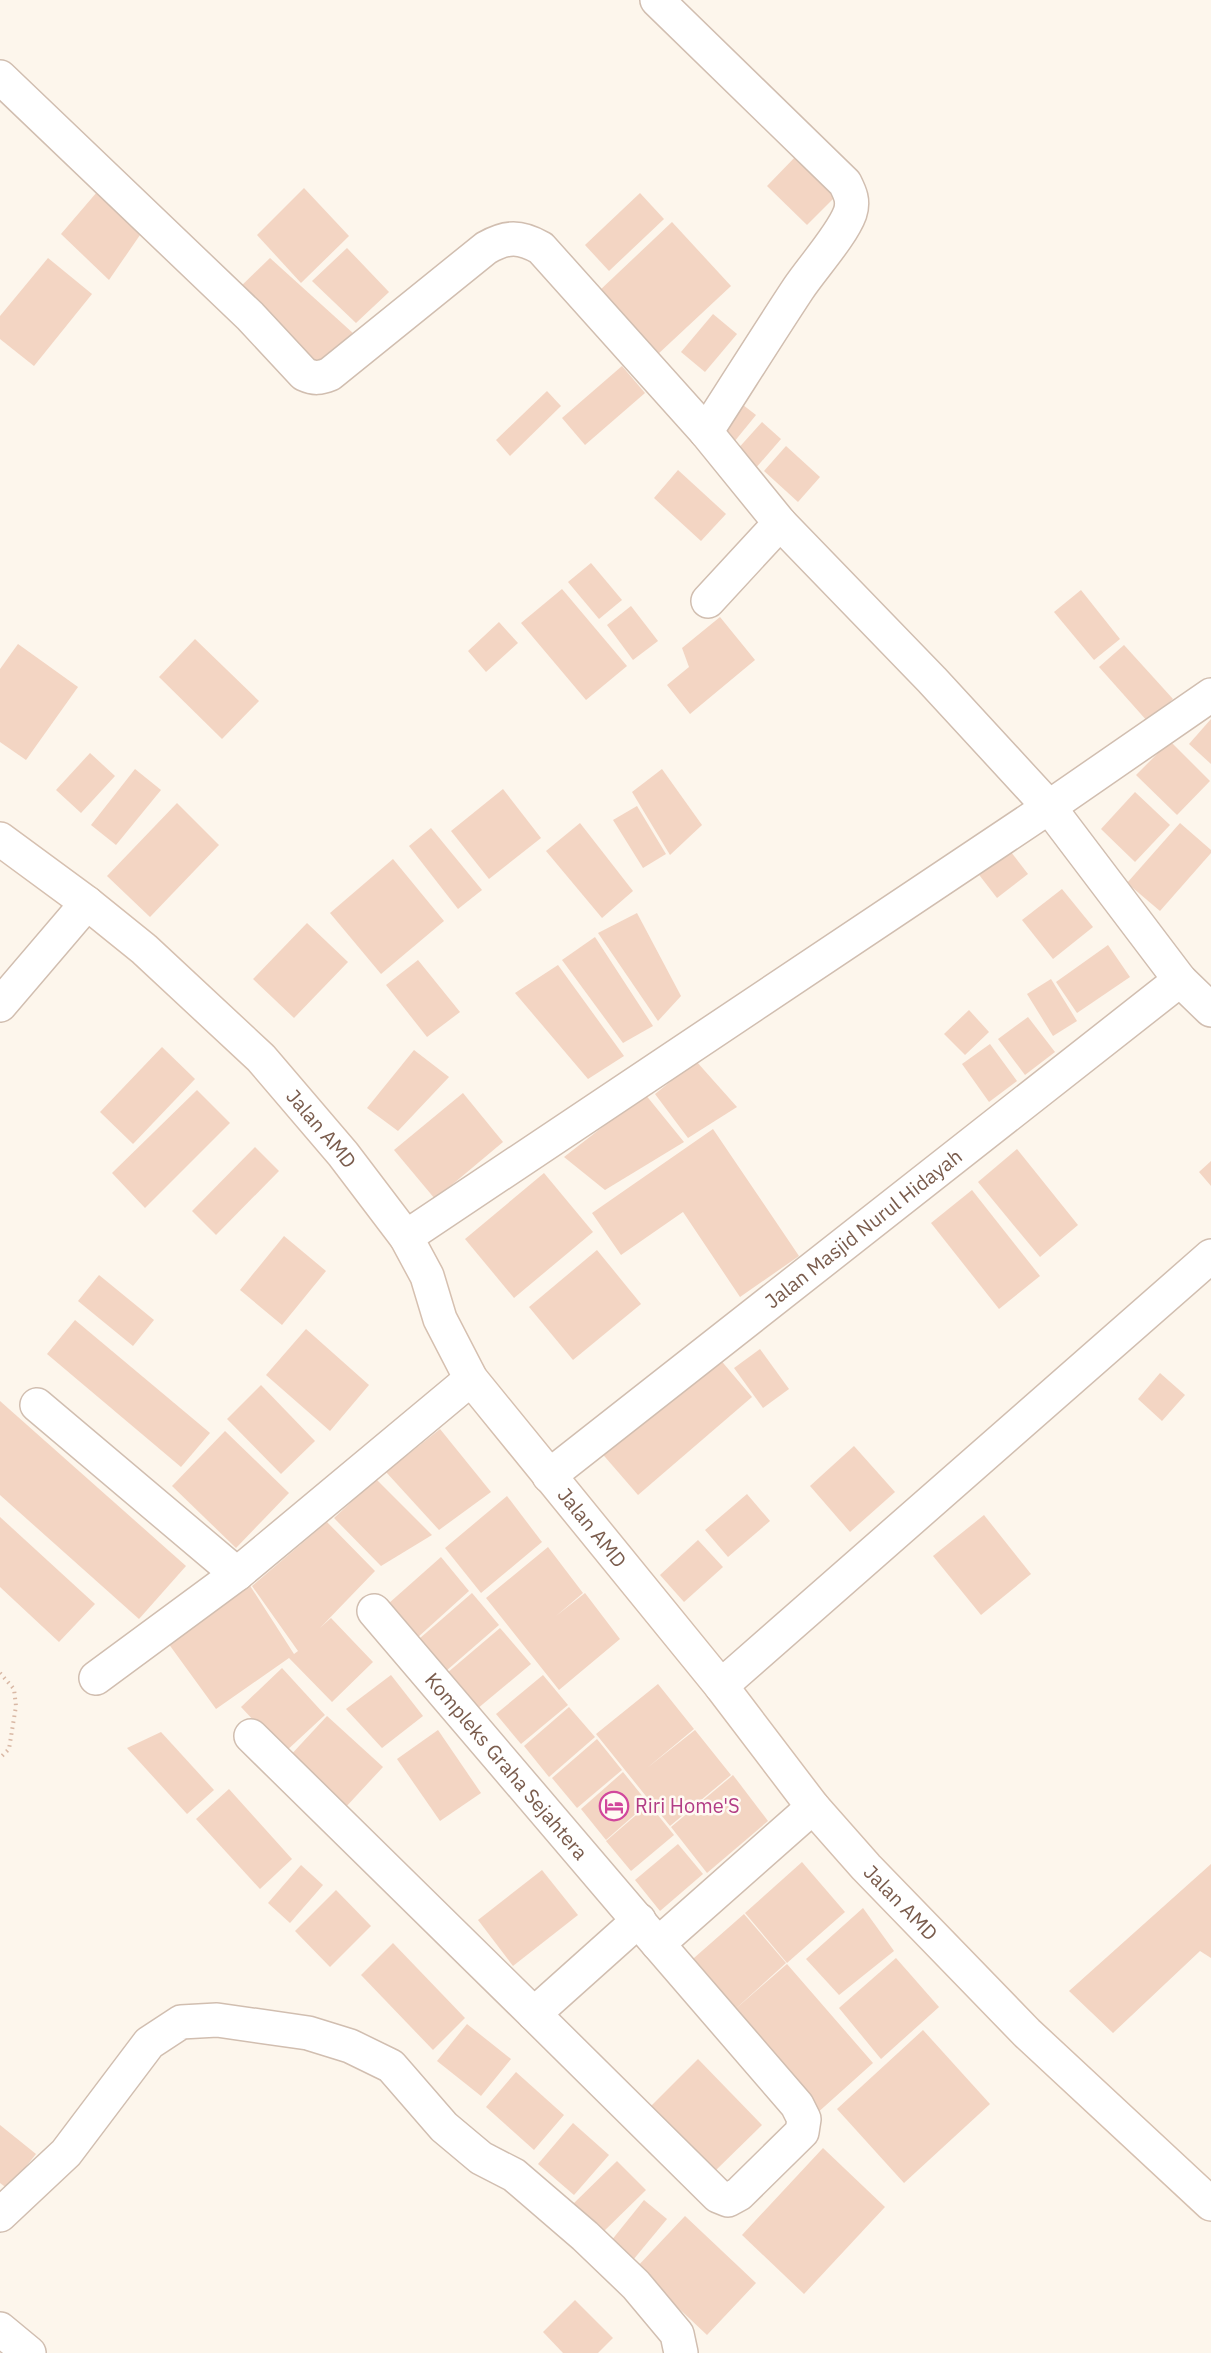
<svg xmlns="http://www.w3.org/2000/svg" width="1211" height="2353" viewBox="0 0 1211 2353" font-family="'IBM Plex Sans',sans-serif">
<rect width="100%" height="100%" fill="#fdf6ec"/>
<g fill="#f3d5c3">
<polygon points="799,153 839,193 807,225 767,186"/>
<polygon points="304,188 349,236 301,283 257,235"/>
<polygon points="97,192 140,235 109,280 61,234"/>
<polygon points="640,193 664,219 609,271 585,245"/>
<polygon points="672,222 731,286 657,355 598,292"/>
<polygon points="347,248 389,292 356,323 312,281"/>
<polygon points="48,258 92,294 34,366 0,339 0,316"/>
<polygon points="270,258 354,334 312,371 236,291"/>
<polygon points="713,314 737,334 705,372 681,352"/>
<polygon points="622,366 645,393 585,445 562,418"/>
<polygon points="547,391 561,406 510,456 496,440"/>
<polygon points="734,398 756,415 734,442 713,425"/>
<polygon points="762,422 781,439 755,469 735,452"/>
<polygon points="786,446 820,477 798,502 764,471"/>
<polygon points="678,470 726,514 701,541 654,498"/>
<polygon points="591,563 622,600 599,619 568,582"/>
<polygon points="562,589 627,666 586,700 521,623"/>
<polygon points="1081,590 1120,639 1094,660 1054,612"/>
<polygon points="631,606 658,641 633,660 607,625"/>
<polygon points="720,617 755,660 690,714 667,685 689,667 682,648"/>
<polygon points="499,622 518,643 486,672 468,651"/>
<polygon points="195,639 259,701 222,739 159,677"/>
<polygon points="18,644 78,687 26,760 0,742 0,669"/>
<polygon points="1124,645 1173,699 1148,722 1099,667"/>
<polygon points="1211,719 1211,764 1189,744"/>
<polygon points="1170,741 1210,781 1177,815 1136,775"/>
<polygon points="90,753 115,776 81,813 56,790"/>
<polygon points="135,769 161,790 116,845 91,825"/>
<polygon points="662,769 702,825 670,855 632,792"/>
<polygon points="503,789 541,838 489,879 451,831"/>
<polygon points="1135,792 1170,825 1135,862 1101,829"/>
<polygon points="177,803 219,845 150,917 107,876"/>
<polygon points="637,806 666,854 643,868 613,820"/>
<polygon points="580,823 633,891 602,918 546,851"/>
<polygon points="1180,823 1211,850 1211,853 1160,911 1127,883"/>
<polygon points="431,828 482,890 458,909 409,846"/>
<polygon points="1004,843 1028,874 997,898 973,867"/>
<polygon points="393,859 444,921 381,974 330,913"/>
<polygon points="1062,889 1093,927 1053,959 1022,920"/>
<polygon points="637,913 681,996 658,1021 598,933"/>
<polygon points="307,923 348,962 294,1018 253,979"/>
<polygon points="595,937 653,1026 623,1043 562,960"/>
<polygon points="1108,945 1130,977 1077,1013 1056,982"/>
<polygon points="418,960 460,1012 427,1037 386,985"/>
<polygon points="558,965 624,1056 588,1079 515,993"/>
<polygon points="1051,979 1077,1021 1053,1036 1027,994"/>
<polygon points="969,1010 989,1032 965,1055 944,1034"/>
<polygon points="1028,1017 1055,1052 1025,1075 998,1039"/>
<polygon points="990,1044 1017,1081 989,1102 962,1064"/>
<polygon points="162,1047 195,1079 133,1144 100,1112"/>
<polygon points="414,1050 449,1077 398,1131 367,1108"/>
<polygon points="696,1061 737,1107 688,1138 655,1094"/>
<polygon points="197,1090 230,1123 145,1208 112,1173"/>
<polygon points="463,1093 503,1142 435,1199 394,1150"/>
<polygon points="645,1094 684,1142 605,1190 564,1157"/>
<polygon points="713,1129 799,1256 740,1297 683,1212 621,1255 592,1213"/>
<polygon points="255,1147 279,1171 216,1235 192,1211"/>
<polygon points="1017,1149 1078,1225 1040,1257 978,1182"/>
<polygon points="1211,1161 1211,1186 1199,1172"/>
<polygon points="544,1173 593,1232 514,1298 465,1239"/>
<polygon points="972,1190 1040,1276 999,1309 931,1223"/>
<polygon points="284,1236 326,1271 282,1325 240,1290"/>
<polygon points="597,1250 641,1304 573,1360 529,1307"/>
<polygon points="99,1275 154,1320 133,1346 78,1301"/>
<polygon points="75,1320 210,1433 181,1467 47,1354"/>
<polygon points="306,1329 369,1385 330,1431 266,1375"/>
<polygon points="760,1349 789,1389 763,1408 734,1368"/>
<polygon points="713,1351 752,1397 638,1495 599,1450"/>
<polygon points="1160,1373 1185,1395 1162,1421 1138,1399"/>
<polygon points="261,1385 315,1441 281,1474 227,1419"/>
<polygon points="0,1401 186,1566 139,1619 0,1495"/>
<polygon points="440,1429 491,1492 439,1530 386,1472"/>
<polygon points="225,1431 289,1493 236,1548 172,1486"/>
<polygon points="854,1446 895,1492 850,1532 810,1486"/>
<polygon points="376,1479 432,1535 381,1566 334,1518"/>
<polygon points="747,1494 770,1521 728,1557 705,1530"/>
<polygon points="507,1496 542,1542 481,1593 445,1548"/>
<polygon points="984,1515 1031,1574 981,1615 933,1556"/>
<polygon points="0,1517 95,1604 59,1642 0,1587"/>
<polygon points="327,1522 375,1571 320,1628 331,1618 373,1662 332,1702 289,1658 216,1709 168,1643 247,1581 294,1654 298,1651 252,1586"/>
<polygon points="698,1540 723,1567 684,1602 660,1575"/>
<polygon points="548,1547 583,1593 556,1616 585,1593 620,1639 559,1690 486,1598"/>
<polygon points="441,1557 469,1591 417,1638 388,1604"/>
<polygon points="472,1593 499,1625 446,1671 419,1639"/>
<polygon points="500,1628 531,1664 477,1709 447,1673"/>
<polygon points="282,1668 325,1715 284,1753 241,1707"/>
<polygon points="391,1675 423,1716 382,1748 346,1709"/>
<polygon points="543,1675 568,1705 521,1744 496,1714"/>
<polygon points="658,1684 694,1729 647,1768 695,1730 731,1775 670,1826 596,1734"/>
<polygon points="569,1707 595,1737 549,1777 524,1746"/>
<polygon points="327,1716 383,1767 344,1809 288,1758"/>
<polygon points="438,1730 481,1793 440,1821 397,1759"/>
<polygon points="161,1732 214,1790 187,1814 127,1748"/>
<polygon points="597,1739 622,1770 577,1808 552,1778"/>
<polygon points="623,1772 648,1803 606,1840 581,1809"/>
<polygon points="733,1775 768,1821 707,1873 671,1827"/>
<polygon points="229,1789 292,1859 260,1889 196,1819"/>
<polygon points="649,1804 674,1835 631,1871 606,1841"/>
<polygon points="678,1844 703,1874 660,1911 635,1880"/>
<polygon points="802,1862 845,1912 787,1963 745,1913"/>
<polygon points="1211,1864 1211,1958 1200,1951 1113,2033 1069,1991"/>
<polygon points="301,1865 323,1885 290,1923 268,1903"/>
<polygon points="542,1870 578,1915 513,1966 478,1920"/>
<polygon points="336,1890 371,1926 330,1967 295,1931"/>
<polygon points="863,1908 894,1951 839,1995 806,1959"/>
<polygon points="744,1914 786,1963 732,2012 787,1964 873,2063 815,2115 686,1965"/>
<polygon points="393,1943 465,2018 433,2050 361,1975"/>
<polygon points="896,1958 939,2007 881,2059 839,2008"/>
<polygon points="467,2024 511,2059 481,2096 437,2061"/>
<polygon points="923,2030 990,2104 904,2183 837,2109"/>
<polygon points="698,2059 762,2125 714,2172 651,2106"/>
<polygon points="516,2072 564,2115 534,2150 486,2107"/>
<polygon points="573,2123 609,2155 574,2195 538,2164"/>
<polygon points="0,2125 36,2154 8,2189 0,2183"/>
<polygon points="823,2148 885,2207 804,2294 742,2235"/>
<polygon points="617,2161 646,2190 599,2236 570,2207"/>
<polygon points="644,2200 667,2219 633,2260 611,2241"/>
<polygon points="685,2216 756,2283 707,2335 636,2268"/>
<polygon points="575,2300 613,2338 598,2353 563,2353 543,2332"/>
</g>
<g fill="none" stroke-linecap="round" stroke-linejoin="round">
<g stroke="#d1beb0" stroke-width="36">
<g id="street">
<path d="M657,0L845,183C850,193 854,201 850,213C842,235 812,268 798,289C767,336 737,384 706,432"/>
<path d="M0,77L250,316L304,374C315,379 320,378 330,374L486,248C507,236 520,236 541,248L706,432L780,523L708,601"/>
<polyline points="780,523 932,680 1049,807 1180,980 1211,1010"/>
<polyline points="0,1005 87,903"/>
<polyline points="406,1237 1049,807 1211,695"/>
<polyline points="37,1405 237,1574"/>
<path id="s1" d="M549,1476L1180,980"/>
<path id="s2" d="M374,1611L658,1944L813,1807"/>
<polyline points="96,1678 237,1574 471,1379"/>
<polyline points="721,1686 1211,1256"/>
<polyline points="251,1736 534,2014"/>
<polyline points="639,1920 534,2014 718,2196 728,2200 739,2194 802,2132 804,2119 797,2105 658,1944"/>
<polyline points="0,2215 66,2153 149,2043 181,2022 217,2020 308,2033 350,2046 391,2066 444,2127 481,2158 514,2175 585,2236 636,2285 677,2334 681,2353"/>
<polyline points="0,2329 29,2353"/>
</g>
</g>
<g stroke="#d6c0b0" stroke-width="36">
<g id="secondary">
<path id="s3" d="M0,839L87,903L144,949L261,1058L343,1154L406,1237L427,1276L440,1319L471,1379L721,1686L813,1807L866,1867L1027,2033L1211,2204"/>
</g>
</g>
<polyline stroke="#d9b8a5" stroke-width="4" stroke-dasharray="1.5 4.5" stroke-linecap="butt" points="0,1673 14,1689 16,1706 9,1749 0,1758"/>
<use href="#street" stroke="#fff" stroke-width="33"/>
<use href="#secondary" stroke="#fff" stroke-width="33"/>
</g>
<defs>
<g id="hotel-ring" transform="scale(1.5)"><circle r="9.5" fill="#fffaf3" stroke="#d1479c" stroke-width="1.5"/><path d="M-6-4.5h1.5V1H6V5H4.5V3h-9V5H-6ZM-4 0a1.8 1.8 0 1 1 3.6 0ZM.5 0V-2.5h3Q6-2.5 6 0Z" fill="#d1479c"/></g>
</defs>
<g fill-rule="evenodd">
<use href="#hotel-ring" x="614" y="1806"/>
</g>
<g text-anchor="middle" stroke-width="5" stroke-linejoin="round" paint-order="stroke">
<g font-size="20" fill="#7a5c4d" stroke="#fffaf3">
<text dy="7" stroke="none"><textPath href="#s3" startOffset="434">Jalan AMD</textPath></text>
<text dy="7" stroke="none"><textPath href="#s1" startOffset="400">Jalan Masjid Nurul Hidayah</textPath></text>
<text dy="7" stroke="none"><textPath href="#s3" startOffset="920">Jalan AMD</textPath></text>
<text dy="7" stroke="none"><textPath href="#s2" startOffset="204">Kompleks Graha Sejahtera</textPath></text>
<text dy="7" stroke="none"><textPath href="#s3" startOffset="1406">Jalan AMD</textPath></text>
</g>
<g font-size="20" fill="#b23c85" stroke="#fffaf3" text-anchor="start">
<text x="635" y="1813">Riri Home'S</text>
</g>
</g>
</svg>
